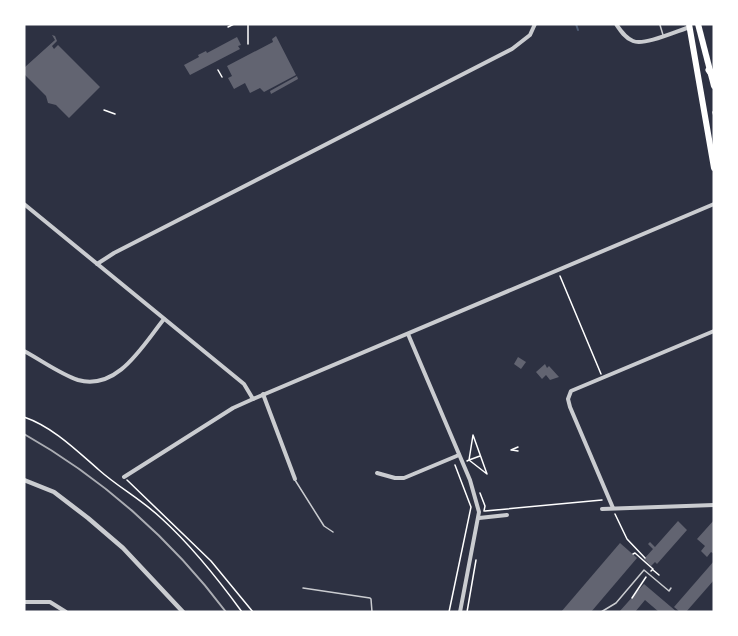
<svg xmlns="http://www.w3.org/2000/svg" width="738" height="636" viewBox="0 0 738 636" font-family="'Nunito Sans',sans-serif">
<rect width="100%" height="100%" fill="#2d3142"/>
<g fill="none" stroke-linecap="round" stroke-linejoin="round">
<polyline stroke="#4f5d75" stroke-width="2" points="576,24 578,30"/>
</g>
<g fill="#626471">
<polygon points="52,35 55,36 57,41 52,46 54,49 58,45 100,87 69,118 56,105 48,103 46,96 24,74 25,67 55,40"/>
<polygon points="276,36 296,75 264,92 260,88 250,93 245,83 234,89 228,78 232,76 227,66 273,42 272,39"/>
<polygon points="237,37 241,45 238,46 240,49 190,75 184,65 199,57 198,55 206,51 207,53"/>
<polygon points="297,76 298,79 271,94 270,91"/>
<polygon points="518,357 526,362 521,369 514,364"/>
<polygon points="545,364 547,368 549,366 559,377 550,380 546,375 542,379 536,372"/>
<polygon points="714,520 714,554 711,552 707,557 701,551 705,546 697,539"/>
<polygon points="678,521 687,530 657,564 655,562 651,566 644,559 653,549 648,544 650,542 655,547"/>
<polygon points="620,543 637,558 591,612 561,612"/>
<polygon points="714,561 714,580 686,612 680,612 674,607"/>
<polygon points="644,584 677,612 659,612 645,600 635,612 619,612"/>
</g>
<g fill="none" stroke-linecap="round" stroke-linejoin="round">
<g stroke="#fff" stroke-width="1.5">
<polyline points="248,25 248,44"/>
<polyline points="228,27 234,24"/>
<polyline points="218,70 222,77"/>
<polyline points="104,110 115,114"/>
<polyline points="713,112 714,116"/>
<polyline points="560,276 601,374"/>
<path d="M24,417C53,427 76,450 99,470C118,487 142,500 161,518C192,546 218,579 242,612"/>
<polyline points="511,450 518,447"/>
<polyline points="512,450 518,451"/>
<polyline points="467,461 469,460 473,435 487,474 469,460 480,456"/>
<polyline points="127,480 211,561 253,612"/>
<polyline points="480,493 485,506 484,511"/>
<polyline points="485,511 602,500"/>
<polyline points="615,514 627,539 645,558"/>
<polyline points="633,554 635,553 653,569 651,571"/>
<polyline points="653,570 659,575"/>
<polyline points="632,598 646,577"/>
<polyline points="449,612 471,507 455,465"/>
<polyline points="467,612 476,560"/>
</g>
<g stroke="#caccd0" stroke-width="1.5">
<polyline points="660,25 663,35"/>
<polyline points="295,480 324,526 333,532"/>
<polyline points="303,588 370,598 371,599 372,612"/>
<polyline points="601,612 616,603 644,570 669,591 671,588"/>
</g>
<g stroke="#caccd0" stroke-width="4">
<path d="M616,24C620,30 625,38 633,41C644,46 677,31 690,27"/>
<polyline points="24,204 244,384 253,399"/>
<polyline points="97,264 114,253 512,49 530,35 535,24"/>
<polyline points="408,334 470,480 479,512 460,612"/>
<path d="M24,351C41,360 60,374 78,380C118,391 143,345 164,319"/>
<polyline points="263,394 295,479"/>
<polyline points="377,473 395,478 404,478 459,455"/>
<polyline points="124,477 233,408 253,399 714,204"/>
<polyline points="613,508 570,407 568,399 571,391 714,331"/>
<polyline points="602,509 714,505"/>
<polyline points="479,518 507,515"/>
<polyline points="24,602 50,602 66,612"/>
</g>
<polyline stroke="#caccd0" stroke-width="4.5" points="24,480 54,492 88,518 123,548 183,612"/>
<g stroke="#fff" stroke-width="6">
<polyline points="689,24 714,168"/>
<polyline points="698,24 714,86"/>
</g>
<polyline stroke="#fff" stroke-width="7" points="709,70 714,77"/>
<path stroke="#abadb3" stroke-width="2" d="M24,434C102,478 172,540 226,612"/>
</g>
<rect width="738" height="636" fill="none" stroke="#ffffff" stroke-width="51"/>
</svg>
